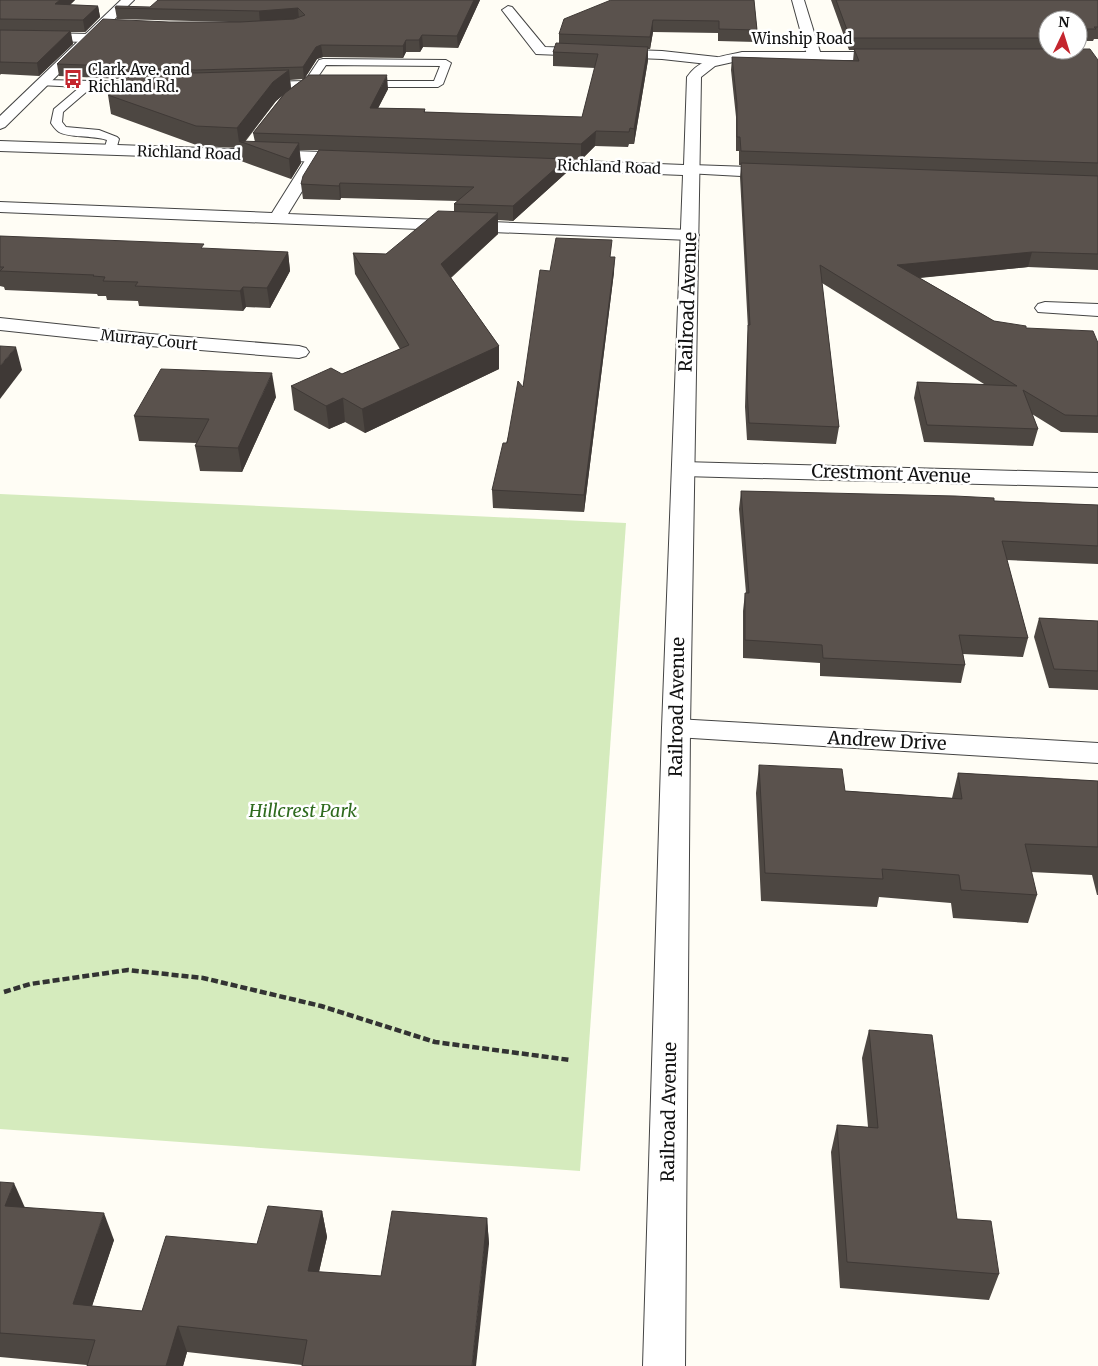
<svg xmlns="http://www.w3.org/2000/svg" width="1098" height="1366" viewBox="0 0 1098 1366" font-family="Merriweather,serif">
<rect width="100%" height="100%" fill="#fffdf5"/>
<polygon fill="#d5ebbd" points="0,494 626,523 580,1171 0,1129"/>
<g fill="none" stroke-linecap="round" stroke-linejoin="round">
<g stroke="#444" stroke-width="2">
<g id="service">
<polygon points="323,59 446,60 451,63 443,84 438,87 360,87 355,84 360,81 434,81 440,66 326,65 315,81 328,82 329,84 328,86 310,87 295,96 290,93 296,88 263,88 258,85 263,82 305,81 319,60"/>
<path d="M43,80L144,82L149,85L144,88L92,87L63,112L62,122L66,127L99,130L117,137L119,139L116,150L110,153L104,150L107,140C93,135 68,138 59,132C56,130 53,126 51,123L54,109L80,87L39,85L38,83L39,81Z"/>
</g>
</g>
<g stroke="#444" stroke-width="2">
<g id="minor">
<polygon points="792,0 804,0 821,55 819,58 809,58 807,55"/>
<polygon points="508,6 512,7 545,47 662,51 717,57 724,61 717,65 662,59 536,54 502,10"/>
<polygon points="0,32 89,34 96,38 89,42 0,40"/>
<polygon points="315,152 321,154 323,157 288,214 690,230 696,231 699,235 696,239 690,240 0,212 0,202 272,213 309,154"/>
<polygon points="692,165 777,168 783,170 785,173 783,176 777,178 686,173 684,170 686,167"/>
<polygon points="1045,302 1098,304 1098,316 1038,312 1035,308 1038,304"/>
<polygon points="0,318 150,334 299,346 306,348 309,352 306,356 299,358 150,346 0,330"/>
<polygon points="683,462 1098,473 1098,487 683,476 675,474 672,469 675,464"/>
<polygon points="676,719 1098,743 1098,763 676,737 666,735 662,728 666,721"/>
</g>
</g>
<g stroke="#444" stroke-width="2">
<g id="tertiary">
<polygon points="121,0 134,0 5,127 0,129 0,116"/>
<path d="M742,52H892L899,56L892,60H742L715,66L701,77L690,728L685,1366H643L662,728L683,175L529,169L523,167L521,164L523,161L529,159L684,165L687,77C700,58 720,57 742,52Z"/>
<polygon points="0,141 353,153 359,155 361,158 359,161 353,163 0,151"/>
</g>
</g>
<polyline stroke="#333" stroke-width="4.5" stroke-dasharray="7 3" stroke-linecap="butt" points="4,992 30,984 128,970 203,978 321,1006 435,1042 570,1060"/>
<use href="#service" fill="#fff" fill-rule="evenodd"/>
<use href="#minor" fill="#fff" fill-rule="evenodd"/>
<use href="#tertiary" fill="#fff" fill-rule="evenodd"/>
</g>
<g fill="#4d4742" fill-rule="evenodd">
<polygon points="0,0 75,0 70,5 98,6 100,17 85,32 71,32 73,44 39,76 1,74 0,75"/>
<path d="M480,0L458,48L423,47L420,52H406L403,58L323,57L317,59L305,78L388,89L378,108L425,109V112L582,117L595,68L553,66V52L559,43V34L754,0L757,30L756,42L718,41V33L653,32L650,49H648V60L634,144H629L628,147L595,146L581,160L566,159V173L513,221L498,220V234L451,278L499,346V369L365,433L345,422L329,429L294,410L291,386L342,374L400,349L355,274L353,253L386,254L454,212V204L458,201L341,198L340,200L303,199L301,184L319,150H299L301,163L291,179L241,161L239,148L199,146L111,114L108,95L123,79L59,76L57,64L169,22H229L117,19L115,8ZM303,79L291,88L290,80ZM283,95L253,133L255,142H245L276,101Z"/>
<path d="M831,0H1098V39H1094L1093,41H1080L1078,49L1098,60V270L1028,267L920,278L994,321L1098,343V433L1061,432L1032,414L1038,429L1033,446L924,442L914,398L917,382L984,384L822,283L839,427L836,444L747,440L745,407L747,341L748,329L740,177L741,165H739V151H736V117L731,70L732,57L853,61L854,50H849ZM1048,20H1078V50H1048Z"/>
<polygon points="0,236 204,249 288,252 290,271 270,308 246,307 243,311 139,306 138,301 107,300 106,296 98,296 97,294 5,290 4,287 0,286"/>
<polygon points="611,257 614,272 584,512 493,508 492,490 523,387 550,271"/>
<polygon points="276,397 242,472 200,471 195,446 197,443 139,441 134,416"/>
<polygon points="741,491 1098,505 1098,564 1007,560 1028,638 1023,657 963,654 965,665 961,683 820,676 820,663 743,658 743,611 745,593 746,593 739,509"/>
<polygon points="1039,618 1098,621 1098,690 1049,688 1034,637"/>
<polygon points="759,765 845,791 952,798 958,773 1098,781 1098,895 1097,895 1092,875 1031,872 1037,895 1028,923 953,918 951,903 879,897 877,907 761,901 756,793"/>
<polygon points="869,1030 957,1219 999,1274 989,1300 840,1288 831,1152 837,1125 868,1127 862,1058"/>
<polygon points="0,1182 24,1207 114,1240 92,1306 142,1311 257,1244 322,1211 327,1237 319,1272 381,1276 487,1218 489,1244 302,1365 187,1352 183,1366 87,1366 87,1365 0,1357"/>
</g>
<g fill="#3f3936">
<polygon points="60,0 75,0 57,16 55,4"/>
<polygon points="474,0 480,0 458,48 457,36"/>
<polygon points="98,6 100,17 85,32 83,20"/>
<polygon points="298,8 299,20 260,23 259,11"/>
<polygon points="653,20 653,32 650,49 650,37"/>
<polygon points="70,31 73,44 39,76 37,63"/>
<polygon points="422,35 423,47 420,52 419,40"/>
<polygon points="406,40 406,52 403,58 403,46"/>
<polygon points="321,45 323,57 317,59 304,79 303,67 316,47"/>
<polygon points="648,47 648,60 634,144 634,129"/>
<polygon points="289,70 291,89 276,101 243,143 239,142 237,128 273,82"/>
<polygon points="387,75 388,89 371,122 370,108"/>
<polygon points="596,131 595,146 581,160 581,144"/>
<polygon points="299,143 301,163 291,179 289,159"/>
<polygon points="566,159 566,173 513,221 513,206"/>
<polygon points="340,183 341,198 340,200 339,186"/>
<polygon points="498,213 498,234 442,285 441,264"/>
<polygon points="288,252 290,271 270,308 267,288"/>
<polygon points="1032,252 1028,267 895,280 897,265"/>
<polygon points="615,257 614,272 584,512 584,495"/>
<polygon points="243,287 246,307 243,311 240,291"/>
<polygon points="499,346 499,369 365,433 362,409"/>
<polygon points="16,347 22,370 0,399 0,366"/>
<polygon points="272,373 276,397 242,472 238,448"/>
<polygon points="343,398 345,422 329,429 326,406"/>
<polygon points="14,1183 26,1210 5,1206"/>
<polygon points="322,1211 327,1237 313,1297 308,1271"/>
<polygon points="104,1213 114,1240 84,1330 73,1304"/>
<polygon points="487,1218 489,1244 476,1366 472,1366"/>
<polygon points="178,1326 187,1352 183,1366 166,1366"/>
</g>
<g fill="#5a524d" stroke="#3f3936">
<polygon points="0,0 60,0 55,4 98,6 83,20 0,19"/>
<polygon points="158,0 474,0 457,36 422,35 419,40 406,40 403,46 321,45 316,47 303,67 196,70 138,68 139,67 57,64 103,19 169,22 240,22 294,19 305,15 298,8 259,11 115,8 116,6 150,7"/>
<polygon points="611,0 754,0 757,30 719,29 719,21 653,20 650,37 559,34 564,19"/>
<polygon points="836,0 1098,0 1098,27 1094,27 1096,29 1078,29 1078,20 1048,20 1048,38 850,38"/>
<polygon points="0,30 70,31 37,63 0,62"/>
<polygon points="556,43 648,47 634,129 630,128 629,132 596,131 581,144 253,133 285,93 309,75 387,75 370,108 425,109 424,112 582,117 598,54 553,52"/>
<polygon points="854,49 1090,49 1098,60 1098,163 741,151 740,137 737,137 737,104 732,57 859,61"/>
<polygon points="289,70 273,82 237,128 196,126 108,95 129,71 195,73"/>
<polygon points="239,141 299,143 289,159"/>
<polygon points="319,150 566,159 513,206 454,204 474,187 340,183 339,186 301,184 303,176"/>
<polygon points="741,163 1098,176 1098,254 1032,252 897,265 994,321 1026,326 1026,328 1093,331 1098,343 1098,416 1065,415 1023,390 1038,429 927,425 917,382 1017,386 820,265 839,427 749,423 747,390 748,325 750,325"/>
<polygon points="438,211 498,213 441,264 499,346 362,409 343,398 326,406 291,386 331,368 342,374 409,345 353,253 386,254"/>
<polygon points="0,236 204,244 201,248 288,252 267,288 243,287 240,291 135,286 138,282 103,281 105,277 93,276 94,275 0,271 4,267 0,267"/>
<polygon points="556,238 612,240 610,257 615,257 584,495 492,490 503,443 507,443 518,381 523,387 540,270 550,271"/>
<polygon points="0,346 16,347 0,366"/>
<polygon points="161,369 272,373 238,448 195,446 209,419 134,416"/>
<polygon points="741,491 955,496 994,498 994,501 1098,505 1098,546 1002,541 1028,638 959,635 965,665 823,658 822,645 745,640 745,593 749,593"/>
<polygon points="1039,618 1098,621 1098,671 1054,669"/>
<polygon points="759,765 842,769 845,791 962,799 958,773 1098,781 1098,847 1025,844 1037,895 961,890 959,875 882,869 883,879 765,873"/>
<polygon points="869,1030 932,1035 957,1219 991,1221 999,1274 847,1262 837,1125 878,1128"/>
<polygon points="0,1182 14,1183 5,1206 104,1213 73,1304 142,1311 166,1236 257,1244 268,1206 322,1211 308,1271 381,1276 392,1211 487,1218 472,1366 302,1366 307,1340 178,1326 166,1366 87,1366 95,1340 0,1333"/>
</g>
<defs>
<g id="bus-bare" transform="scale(1.5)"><path d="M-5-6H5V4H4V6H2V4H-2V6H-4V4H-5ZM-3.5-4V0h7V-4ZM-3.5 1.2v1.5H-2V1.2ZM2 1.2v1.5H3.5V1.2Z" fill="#c4262e" stroke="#fff" stroke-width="2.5" paint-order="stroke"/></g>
</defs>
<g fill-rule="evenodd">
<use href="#bus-bare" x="73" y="79"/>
</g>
<g text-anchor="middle" stroke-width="5" stroke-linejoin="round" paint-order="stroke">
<g font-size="15" fill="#111" stroke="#fff">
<text x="802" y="44">Winship Road</text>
<text transform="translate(189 153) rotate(2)" y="5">Richland Road</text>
<text transform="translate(609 167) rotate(2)" y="5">Richland Road</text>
<text transform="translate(149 340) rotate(6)" y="5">Murray Court</text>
</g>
<g font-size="15" fill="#111" stroke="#fff" text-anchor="start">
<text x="88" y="75">Clark Ave. and<tspan x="88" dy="17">Richland Rd.</tspan></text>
</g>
<g font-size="18" fill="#111" stroke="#fff">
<text transform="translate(688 302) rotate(-88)" y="6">Railroad Avenue</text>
<text transform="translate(891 474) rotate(2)" y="6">Crestmont Avenue</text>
<text transform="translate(677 707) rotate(-89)" y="6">Railroad Avenue</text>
<text transform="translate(887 741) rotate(3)" y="6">Andrew Drive</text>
<text transform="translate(669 1112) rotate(-89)" y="6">Railroad Avenue</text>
</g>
<g font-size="18" font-style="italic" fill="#2f6b1f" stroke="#fff">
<text x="303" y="817">Hillcrest Park</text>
</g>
</g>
<g transform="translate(1063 35) rotate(4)"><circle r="24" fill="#ffffff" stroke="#a0a0a0"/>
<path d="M0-4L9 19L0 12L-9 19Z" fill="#c4262e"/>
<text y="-8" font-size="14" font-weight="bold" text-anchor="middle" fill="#111111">N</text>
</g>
</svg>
